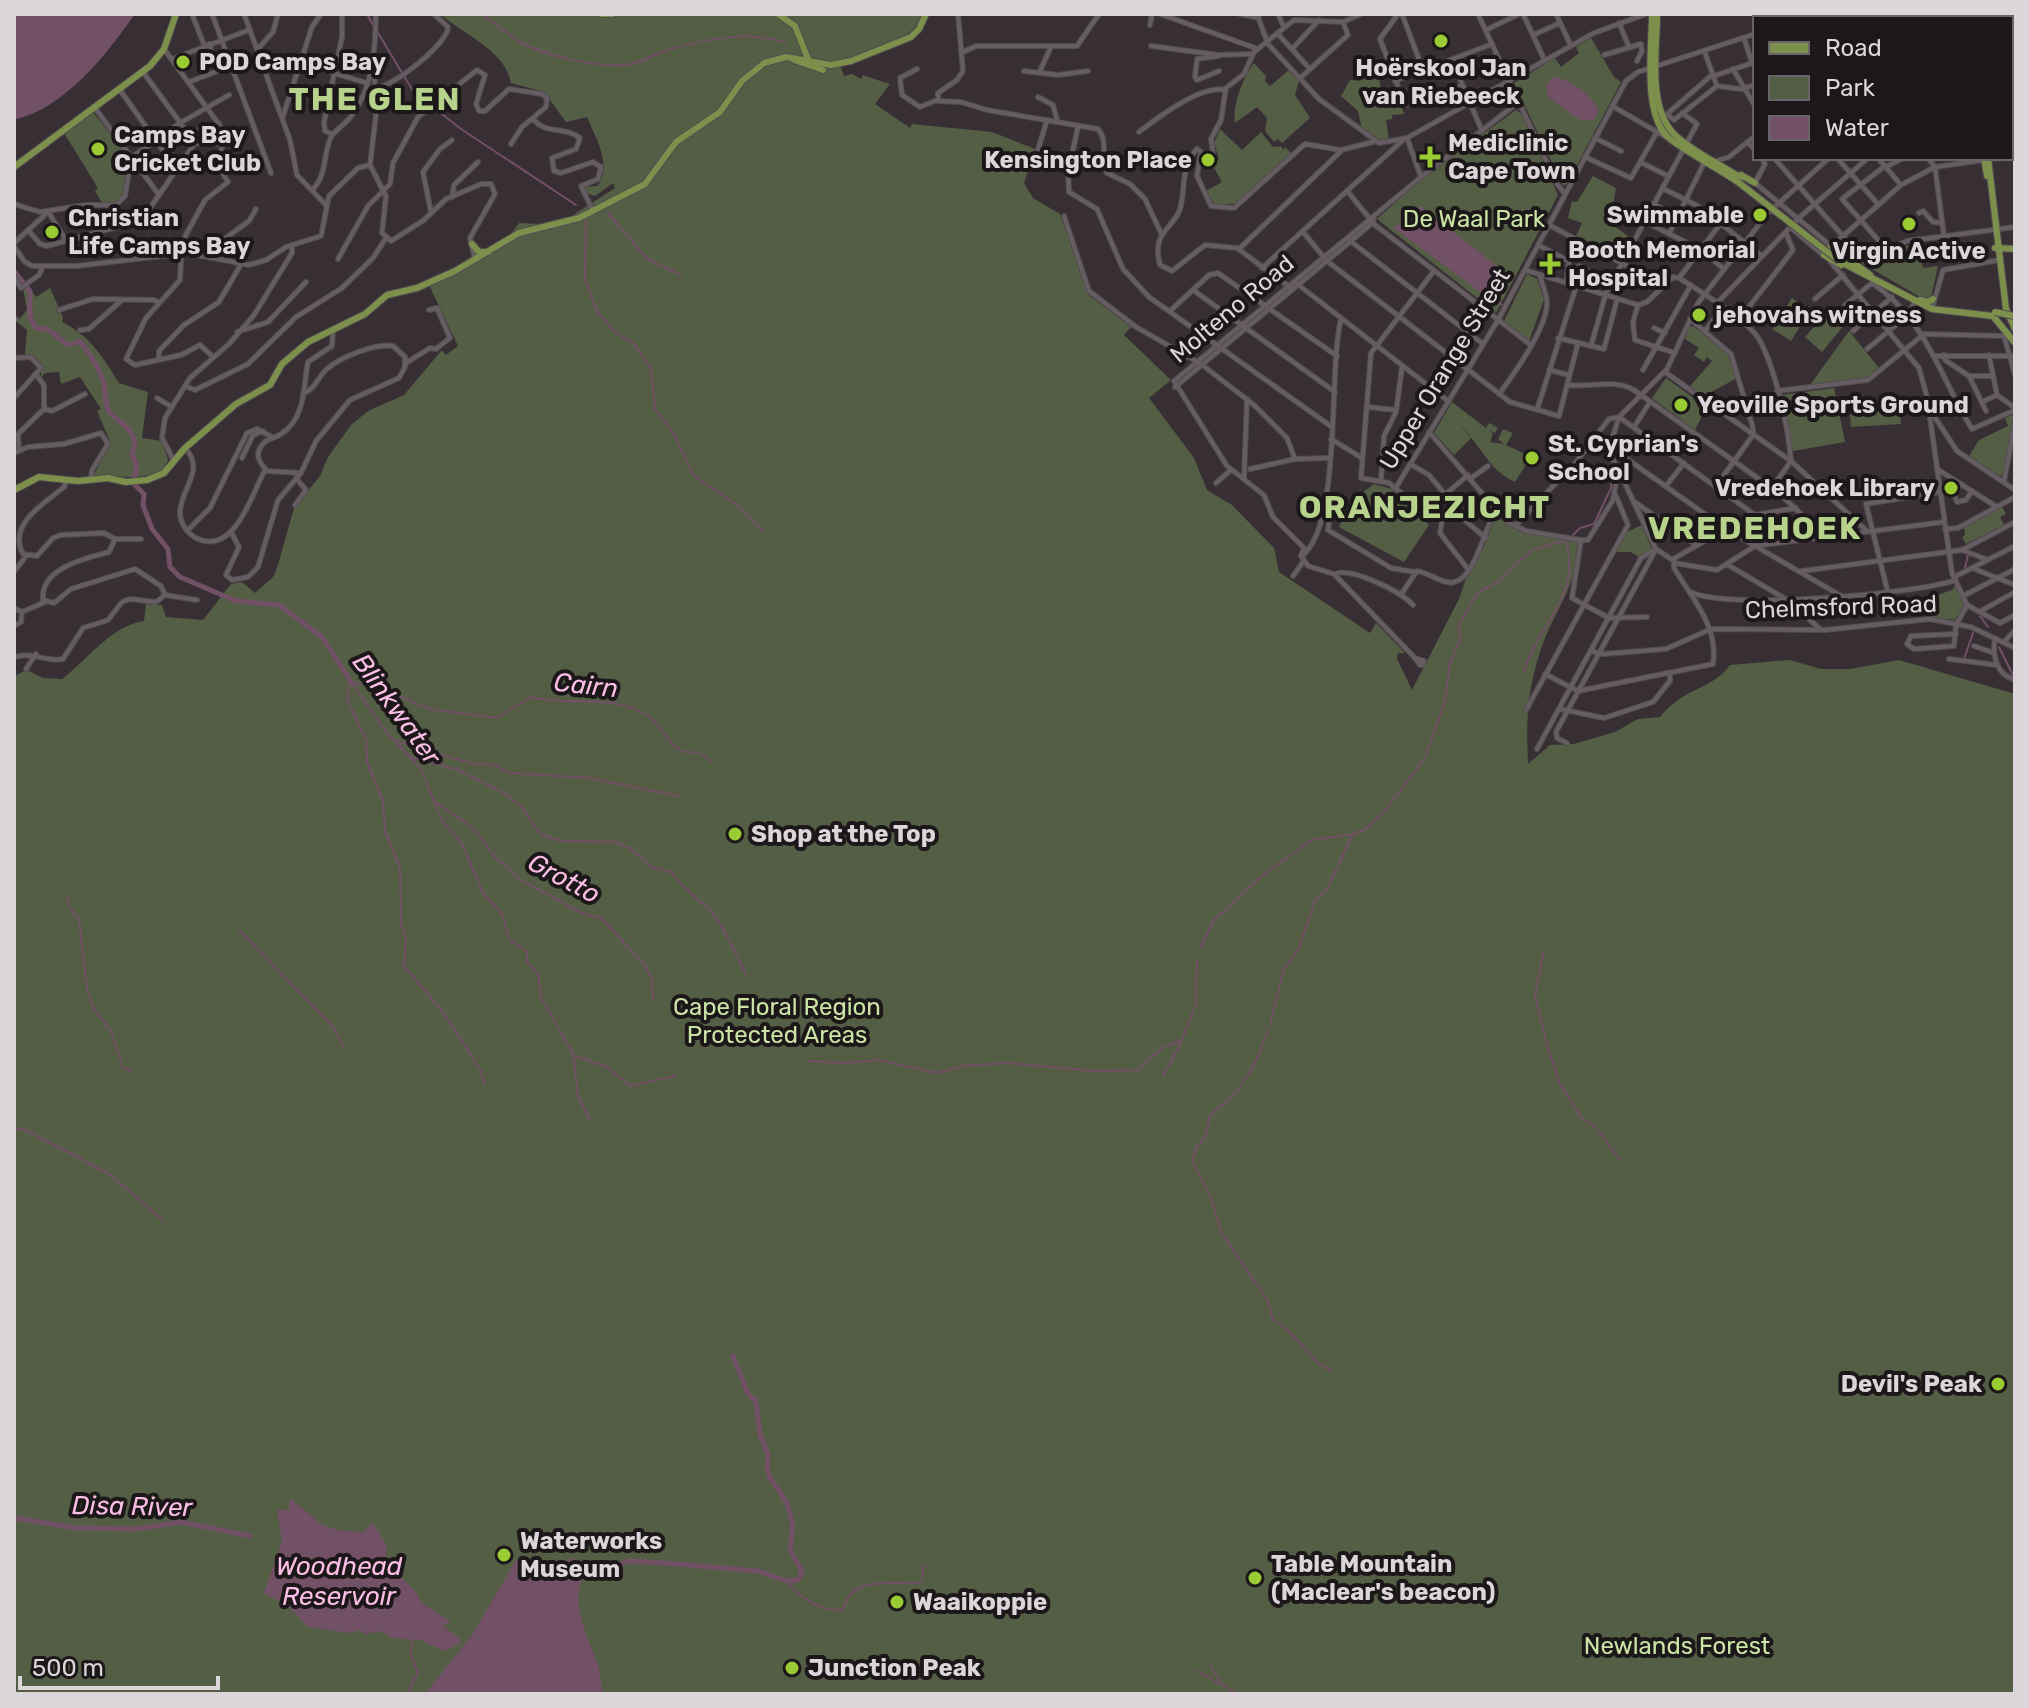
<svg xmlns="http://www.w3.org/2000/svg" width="2029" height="1708" viewBox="0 0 2029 1708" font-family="Rubik,sans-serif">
<rect width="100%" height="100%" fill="#372f34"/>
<g fill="#545e45">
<path d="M440,14H923C911,45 868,52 839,62L844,76L852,74L862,79V75L890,84L875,104L910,128L912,124L992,132L1035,149L1024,183L1033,198L1060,214L1089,295L1131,327L1124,335L1171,380L1149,398L1194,458L1207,490L1232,505L1274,548L1279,572L1370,633L1376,623L1405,653H1398L1397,659L1412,690L1459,599L1469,569L1484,547L1495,517L1522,531L1578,541C1581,581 1551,615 1540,652C1527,692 1526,722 1528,764L1550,745L1574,744L1615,732L1638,719L1660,717C1685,686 1711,691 1730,665L1790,660L1821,669H1850L1899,660L2015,694V1694H14V676L27,670L43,678L62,679C86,661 112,625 144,621L146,604L162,605L166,617L203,620L231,584L242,582L255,593L273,577L278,565L294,508L320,476L328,457L351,425L368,411L404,395L442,350L446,355L458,346L430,287L505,242L519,223L539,224L550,230L615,188L613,183L595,196L586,193L584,187L598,186C612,163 596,139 587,117L566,122L544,92L511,83C505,50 464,35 440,14Z"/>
<polygon points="1591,38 1614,77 1621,82 1567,184 1563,186 1514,83 1555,58 1561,67 1579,53 1576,47"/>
<path d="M1254,63L1266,76L1265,81L1270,86L1289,70L1299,81L1295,95L1310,118L1282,143L1278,139L1274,142L1265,131L1267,118L1257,107L1235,123C1232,106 1243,77 1254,63Z"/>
<polygon points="1362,67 1378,68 1382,101 1398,97 1404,114 1392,115 1392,119 1386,120 1389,140 1380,142 1362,130 1358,111 1341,96 1350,80 1361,81 1356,78"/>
<polygon points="1516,110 1522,114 1558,195 1496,313 1377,219 1420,180"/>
<polygon points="93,112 127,155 118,167 130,156 125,196 118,205 103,205 95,191 98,188 64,133"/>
<polygon points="1220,129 1242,150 1261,132 1273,147 1281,146 1283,150 1285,147 1291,153 1239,204 1214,204 1206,191 1222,182 1213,166 1219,159 1214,143"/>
<polygon points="1593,176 1616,188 1610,223 1632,239 1621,260 1576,236 1582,223 1568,218 1572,201 1577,202"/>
<polygon points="1909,245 1911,260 1921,259 1923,268 1938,266 1931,298 1925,300 1843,252 1849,247 1863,262"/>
<polygon points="1527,274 1537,279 1544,300 1529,341 1504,321"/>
<path d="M27,285L36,297L50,288L63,317L62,322C90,336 103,357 119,383L148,392L142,438L162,441L168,460L164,470C138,481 120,476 94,475L110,441L97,411L101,409L80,377L61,384L59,372L45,373L41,378V363L25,354L27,330L17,322L27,310L23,288Z"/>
<polygon points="1792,298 1810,310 1791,341 1772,329"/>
<polygon points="1829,310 1845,324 1822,352 1805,337"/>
<polygon points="1693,326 1728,354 1737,378 1704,396 1690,386 1712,361 1707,357 1704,362 1694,355 1699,348 1685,339 1689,327"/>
<polygon points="1849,331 1879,368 1868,378 1810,385"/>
<polygon points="1666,378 1706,407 1695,430 1652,398"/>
<polygon points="1834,388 1845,442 1793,451 1781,395"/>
<path d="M1898,398L1901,424L1851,427L1850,415C1859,401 1879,401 1898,398Z"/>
<path d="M1452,402L1486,428L1489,423L1498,428L1495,433L1489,430L1493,434L1490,442L1504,444L1498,439L1503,429L1513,433L1506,445L1531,457L1515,482C1489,471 1481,445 1459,424L1471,438L1454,455L1434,433Z"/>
<polygon points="2014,414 2003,475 2000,476 1969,456 1979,440 2008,426 2005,418"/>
<polygon points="1374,484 1392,489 1429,525 1404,562 1339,527 1350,502"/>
<polygon points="2002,507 2006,514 2000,517 2004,525 1966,544 1962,537 1965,535 1964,526"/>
<polygon points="1642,525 1652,549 1639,557 1631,552 1615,552 1627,532"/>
<polygon points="1956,584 1964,605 1955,620 1930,617 1926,599 1952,590"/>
</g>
<g fill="#725167">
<path d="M14,14H135C106,55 66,107 14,120Z"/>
<path d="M1555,77C1569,79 1595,97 1598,111L1594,120L1581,121L1548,97L1546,84Z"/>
<polygon points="1420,206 1505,272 1491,300 1394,228"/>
<path d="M290,1499C324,1522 314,1530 363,1532L373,1523L387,1546L386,1555L391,1567L415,1591L422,1603L451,1622L443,1626L461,1639L459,1644L445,1651L420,1640L392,1638L381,1631L365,1634L360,1630L350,1633L308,1627L290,1608L264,1593L282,1541L277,1510H289Z"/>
<path d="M575,1558L576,1567L593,1571L585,1574C568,1600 589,1638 597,1663C601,1673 601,1684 603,1694H425L473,1634L516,1560L546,1566Z"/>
</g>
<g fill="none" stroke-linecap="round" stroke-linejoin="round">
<g stroke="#725167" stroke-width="2">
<polyline points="367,14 373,25"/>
<path d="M481,14C495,22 508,35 522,43C548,56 595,67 625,65C640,64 651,55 665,51C702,39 751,30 786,43"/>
<polyline points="378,33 413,91 461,129 576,205"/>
<polyline points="1445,98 1458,90"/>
<polyline points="1434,100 1444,98"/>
<polyline points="608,213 647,259 681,275"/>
<polyline points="586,221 585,279 596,310 614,331 634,344 651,369 655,409 674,434 693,475 740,507 764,531"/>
<polyline points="1492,297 1502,305"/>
<polyline points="1573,535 1580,528 1594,524 1611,488 1611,464"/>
<polyline points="1965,568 1968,555"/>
<polyline points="1980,616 1988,627"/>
<polyline points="1999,647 2014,677"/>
<polyline points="1964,659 1973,633"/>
<path d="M1524,672C1533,637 1566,607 1569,573C1570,563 1568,551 1567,541"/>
<path d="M351,682L387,733L421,769L442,821L461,842L483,893L503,915L509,940C518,946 530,947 527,962L538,974L541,997L573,1054L578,1096L590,1121"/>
<path d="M352,682L380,688L429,709L496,718L531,697C571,707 609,693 647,715C666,726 668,757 698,752L711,761"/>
<polyline points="350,683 347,699 366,740 367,762 383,801 385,831 400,868 401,923 406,940 404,966 443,1012 481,1071 485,1085"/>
<polyline points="397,741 470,763 495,765 509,773 589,778 679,796"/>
<path d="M411,757L458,770L504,793L521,806L540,834L561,841L614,842L630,848L651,867L671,872C683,888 699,899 712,913C724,926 738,958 746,975"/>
<polyline points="437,803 474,829 495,857 521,880 582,913 601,918 645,965 652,980 653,1000"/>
<polyline points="69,895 68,905 79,919 87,989 94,1009 111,1031 123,1067 132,1072"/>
<polyline points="239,930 333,1027 344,1048"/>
<polyline points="1201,948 1212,922 1263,875 1312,840 1353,834 1366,829 1384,812 1425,758 1445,701 1450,663 1460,640 1459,625 1477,593 1496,583 1532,550 1567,540"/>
<polyline points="1544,950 1535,995 1547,1045 1560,1084 1581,1117 1595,1127"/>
<polyline points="1270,1025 1284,969 1298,950 1315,901 1327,889 1352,836"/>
<polyline points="1268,1030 1254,1066 1237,1091 1210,1116 1205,1138 1197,1146 1192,1161 1210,1195 1222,1234 1267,1299 1273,1320 1287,1329 1319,1364 1332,1371"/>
<polyline points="575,1056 607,1067 630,1086 675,1076"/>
<polyline points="809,1061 845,1063 878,1060 937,1073 963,1066 1007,1063 1093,1071 1138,1070 1163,1047 1182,1040 1196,1003 1197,960"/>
<polyline points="1163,1076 1181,1042"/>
<polyline points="14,1128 28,1131 109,1174 163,1220"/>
<polyline points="1598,1130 1620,1160"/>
<path d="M787,1581C797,1597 825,1614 844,1609C850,1574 895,1585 918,1583L922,1580L923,1565"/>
<polyline points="1211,1666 1220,1682"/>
<polyline points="1197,1671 1238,1694"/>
<polyline points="408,1693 418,1673 410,1651 413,1639"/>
</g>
<polyline stroke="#725167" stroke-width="4" points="408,1694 408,1693"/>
<g stroke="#725167" stroke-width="5">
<path d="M14,271L30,291V317L36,328L47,329L68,345L80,341C90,354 100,368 104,384C106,392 104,408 111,414C121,423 142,435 132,453L137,468L134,478"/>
<polyline points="134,484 144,494 143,505 152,529 168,549 170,567 180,577 236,601 279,605 322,637 351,682"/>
<polyline points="14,1518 75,1528 137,1529 181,1522 250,1536"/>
<polyline points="588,1572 600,1572 629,1561 665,1563 758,1571 787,1581 798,1580 802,1571 790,1550 793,1526 787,1503 770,1478 767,1467 768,1454 760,1435 756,1401 748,1394 733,1356"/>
</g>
<g stroke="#534c50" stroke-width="6">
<g id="minor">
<polyline points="192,14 204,45"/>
<polyline points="212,14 271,173"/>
<polyline points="244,14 290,140 297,175 326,205"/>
<path d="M958,14L963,71L957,80L938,93V101L961,102L987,110L1098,129C1109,141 1100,158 1107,173L1130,184L1145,199L1161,233"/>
<polyline points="1160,14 1258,49"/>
<polyline points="1240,14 1259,18"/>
<polyline points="1257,14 1268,44 1319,99 1379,143 1407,138 1594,33 1646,14"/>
<polyline points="1278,14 1284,27"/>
<polyline points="1398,14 1380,39 1405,105 1461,86"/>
<polyline points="1402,14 1423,70"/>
<polyline points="1478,14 1557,184 1565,194"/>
<polyline points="1523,14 1545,61"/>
<polyline points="1556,14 1571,46"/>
<polyline points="1818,14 1820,18"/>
<polyline points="1936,14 1938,18"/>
<polyline points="1982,14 1983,18"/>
<polyline points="1800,18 1811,14"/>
<polyline points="1891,18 1900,14"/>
<polyline points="1619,23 1629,47"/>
<polyline points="1150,25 1152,14"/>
<polyline points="1486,30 1519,14"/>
<polyline points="1277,33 1310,69"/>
<polyline points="1533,35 1560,23"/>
<polyline points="1744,38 1752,63"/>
<polyline points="209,44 219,71"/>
<polyline points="1151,46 1219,55 1252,54"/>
<polyline points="164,49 226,134 217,164 228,182 205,200 182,242 180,280 146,318 126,359 135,365 181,355 200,345 212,356"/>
<polyline points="1292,49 1319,20"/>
<polyline points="257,50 273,32 278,14"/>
<polyline points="963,52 976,46 1077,46 1099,14"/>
<polyline points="1705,53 1717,86"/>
<polyline points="1604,55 1641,44 1642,51 1637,61"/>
<polyline points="1218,56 1197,59 1195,77 1197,80 1219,71"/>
<polyline points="2011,57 2015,69"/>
<polyline points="172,59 249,30"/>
<polyline points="1452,60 1482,131"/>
<polyline points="300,63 367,83"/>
<polyline points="917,69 900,78 902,95 920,107 937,100"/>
<polyline points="1733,69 1755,106"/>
<polyline points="1024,71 1058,75 1088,71"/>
<polyline points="1040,71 1050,49"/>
<polyline points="143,72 195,143"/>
<polyline points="1713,74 1667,114 1674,120 1717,86"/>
<polyline points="1714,76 1755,62"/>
<polyline points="1300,78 1348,35 1343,22"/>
<polyline points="1395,81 1492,44"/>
<polyline points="189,82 223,69"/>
<polyline points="1717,86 1741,89 1755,85"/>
<path d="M375,88C394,87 449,42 448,27L434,14"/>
<polyline points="120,90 176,169"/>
<polyline points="2011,91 2015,89"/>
<polyline points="1038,97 1053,105 1057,120"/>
<polyline points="2011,97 2015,110"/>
<polyline points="1612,106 1666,137"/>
<polyline points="95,108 159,195"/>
<polyline points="2011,115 2015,114"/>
<polyline points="283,116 312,27 321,14"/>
<path d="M533,119C546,135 565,126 580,138L576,149L552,158L554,171L561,173L593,162L601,167L598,179L581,186L593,211"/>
<polyline points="1078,127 1068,172 1069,192 1097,209 1123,269 1149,297 1332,427"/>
<polyline points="199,130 208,136 219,123"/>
<path d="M1139,132C1157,118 1202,84 1225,90"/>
<polyline points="332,134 325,131 324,122 342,37 342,14"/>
<polyline points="1407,138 1421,177"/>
<polyline points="1595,138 1621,151"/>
<polyline points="1747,142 1755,150"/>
<polyline points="195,143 224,144"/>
<polyline points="2011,156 2015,155"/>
<polyline points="1585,157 1631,178 1657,132"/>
<polyline points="131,158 180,123 229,95"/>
<polyline points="1762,158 1765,164 1755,183 1831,246"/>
<polyline points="1774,158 1864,260 1907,241 2015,227"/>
<polyline points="1837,158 1878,204"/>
<polyline points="1878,158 1901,185"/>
<polyline points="1928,158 1935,167 1944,236"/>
<polyline points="1989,159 1998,158"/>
<polyline points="1716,161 1729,157 1755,136"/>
<polyline points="1034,163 1047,120"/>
<polyline points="1642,163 1668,176"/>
<polyline points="370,165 386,196 382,233 391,241 424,220 446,199 481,184 491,184 495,194 470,238 475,260"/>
<polyline points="370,165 376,114 374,68"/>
<polyline points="1199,165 1214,161 1211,139 1221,120 1226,88 1244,74 1254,52 1294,20 1343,22 1361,14"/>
<polyline points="1885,166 1842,199 1887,250"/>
<polyline points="1886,167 1903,158"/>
<polyline points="1662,188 1698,206 1762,256"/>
<path d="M313,189C327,175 323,154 331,137C335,130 347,123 352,115C374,85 375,50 376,14"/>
<polyline points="1348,192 1375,225 1531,345"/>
<polyline points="452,197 454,185 478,162"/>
<polyline points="14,204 40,212 86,205 116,205 125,196 131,158"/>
<polyline points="1653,204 1678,216"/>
<polyline points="431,212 423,172 440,149 452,140"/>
<polyline points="49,213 67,242"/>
<polyline points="1919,213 1923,211 1933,222 1942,223"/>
<polyline points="1064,216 1089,291 1136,327 1201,364 1254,405 1287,438 1295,459"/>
<polyline points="1644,221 1701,250 1724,269"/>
<polyline points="1549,225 1579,241"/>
<polyline points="1790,227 1823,255"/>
<polyline points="29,231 40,244 47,246 128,224 150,208 195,143"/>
<polyline points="1303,232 1327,261 1510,402 1559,416 1578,343"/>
<polyline points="1669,234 1705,161"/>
<polyline points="1349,240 1483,344"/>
<polyline points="1836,242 1901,185 1935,167 1984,160"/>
<polyline points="14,243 48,212"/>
<polyline points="1587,244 1663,286"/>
<polyline points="1538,245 1569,261 1566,283"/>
<polyline points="14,246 24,261 32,266 76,266 188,253 249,265 266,260 286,247 321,236 329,196 358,168 370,165"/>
<polyline points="1239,249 1341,151"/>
<polyline points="201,256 249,221 256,209"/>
<polyline points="338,259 368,206 390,184 393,163 418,117 477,70 485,75 476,104 479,111 485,111 509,89 542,94 547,98 546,107 522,127 511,144"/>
<polyline points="1830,261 1919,368 1927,397 1952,573 1967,605 2000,623 2015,615"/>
<polyline points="1579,266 1611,283"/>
<polyline points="1262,268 1402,141"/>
<polyline points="1525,270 1638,305 1647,302 1673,277 1678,278"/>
<polyline points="1434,271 1371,353 1361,478 1389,483 1423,511 1463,519 1486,538"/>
<polyline points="14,276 21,288 39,275 43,266"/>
<path d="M1679,278C1700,291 1746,319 1759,339C1775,367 1789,430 1791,461"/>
<polyline points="1679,278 1721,223"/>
<polyline points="1296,283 1448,401"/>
<path d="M1292,289L1237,248L1205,245L1172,271L1160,265C1151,231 1173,230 1180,209C1186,189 1180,165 1197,149L1201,152L1197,176L1211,206L1234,208L1305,144L1341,150L1373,142"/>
<polyline points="1193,290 1335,392"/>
<polyline points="1815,299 1843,275"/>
<polyline points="1717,303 1801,216 1868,158"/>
<polyline points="1638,305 1633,322 1635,340 1675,353"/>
<path d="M1845,305L1872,283C1926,319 1940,377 1972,429L2015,410"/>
<polyline points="1932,309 1943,270 1999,260"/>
<polyline points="59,310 93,299 154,300 159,303"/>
<polyline points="1170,311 1209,275 1218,273 1337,356"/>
<polyline points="14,318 16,319"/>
<polyline points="1690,319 1731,354 1753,428 1753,435 1716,486"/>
<polyline points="1738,321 1793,250 1786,233"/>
<polyline points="1654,328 1665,333"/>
<polyline points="80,330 89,329 122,300"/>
<polyline points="1705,331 1722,308"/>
<polyline points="1853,331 1892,297"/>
<polyline points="237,332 268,322 306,282"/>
<polyline points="1558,338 1604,349 1617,300"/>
<polyline points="1591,346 1606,293 1697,124 1682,113"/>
<polyline points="1867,349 1908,315 1915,301"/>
<polyline points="1944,355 1945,360 1969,376 1986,411"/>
<polyline points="1989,355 1997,395 2015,408"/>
<polyline points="1936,356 2015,356"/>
<polyline points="14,358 31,357 41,368 14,398"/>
<polyline points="159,360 159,351 184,325 219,302 240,266"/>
<polyline points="406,363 430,348 436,349 450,338 437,308 429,310"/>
<polyline points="1549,370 1569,375"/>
<polyline points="1643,370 1691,285"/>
<polyline points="1665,372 1791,461 1867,531"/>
<polyline points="37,376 44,385 44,409"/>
<polyline points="1969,376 1993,376"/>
<path d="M1567,385C1590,388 1613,378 1634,390L1780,494L1825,537"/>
<polyline points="185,386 195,390 248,364 296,317 342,288 373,258 386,238"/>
<polyline points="1175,387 1369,226 1374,218"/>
<polyline points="1777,391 1868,380 1924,334 2004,336 2015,375"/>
<path d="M1499,394C1514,374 1548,327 1547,301C1546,293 1542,284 1540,276"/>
<polyline points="157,398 172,407"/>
<polyline points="1982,402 1997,395"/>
<polyline points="1367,407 1396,410"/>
<polyline points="44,409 52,411 85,394"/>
<polyline points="1537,410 1576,287"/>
<polyline points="1930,410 1957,451 2015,490"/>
<polyline points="1619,417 1755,515"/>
<polyline points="1634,427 1650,402"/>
<polyline points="1429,432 1507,522 1526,531 1581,540"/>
<polyline points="1331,439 1362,458"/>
<polyline points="1610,447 1726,529 1843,597"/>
<path d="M185,448C206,470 181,488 180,512C180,523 187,533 196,538C235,557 252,493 265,470"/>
<polyline points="19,450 18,434 44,409"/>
<polyline points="14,453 28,447 64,444 101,433 108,444 92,470 91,480"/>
<polyline points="242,458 253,435 263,431"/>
<polyline points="174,461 162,438 165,418 190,378 229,344 254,315 292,253 292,245"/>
<polyline points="1410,464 1429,475 1444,493"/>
<polyline points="1250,469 1295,459 1330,458"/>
<polyline points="1937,469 1997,507"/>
<path d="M301,473L267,471C261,464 255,457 260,448C265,438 274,439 281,434C306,418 303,387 308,362L332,346L333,329"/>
<polyline points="1244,478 1247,399"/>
<polyline points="1471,478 1488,466"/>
<path d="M67,480L64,487C45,503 7,524 23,554L37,556L53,538L61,535L104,533L115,539H141"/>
<polyline points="1381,480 1384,436 1396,412 1402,367"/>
<polyline points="2004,481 2015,423"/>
<polyline points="1216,483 1231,470"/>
<polyline points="1961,484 1954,494 1957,502 1966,500 1972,491"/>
<polyline points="1666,486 1684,463"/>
<polyline points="1772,488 1791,461"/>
<polyline points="1395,489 1498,320 1626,81 1638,72 1755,34"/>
<polyline points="1636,503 1696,545"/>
<polyline points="295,505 306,490 296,478"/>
<polyline points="1324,512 1330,516 1328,530 1391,568 1415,572"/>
<polyline points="1425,512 1468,475"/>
<polyline points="1443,515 1440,533 1467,568"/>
<polyline points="1515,526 1576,462 1609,419 1619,417"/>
<polyline points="1945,529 1958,528 2015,497"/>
<polyline points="187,531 210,508 247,433 257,429 272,437"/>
<path d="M231,532L239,547L226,575L232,580L248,577L258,567L278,500L301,473L316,441L350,400L399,378L405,367V357L393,346C376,343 340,357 327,369C318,376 317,387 306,392"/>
<path d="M115,539L109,552C88,558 40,567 43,600L54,603L71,589L135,569L161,586L165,595"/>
<polyline points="1581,540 1588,540 1613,500 1618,471 1609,449 1619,417 1667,369 1698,303 1768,213 1829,158"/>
<polyline points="1581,540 1572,598 1609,618 1647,617"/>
<polyline points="1962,550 1988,560"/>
<path d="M1303,555C1342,522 1328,371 1341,319"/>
<polyline points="1301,556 1304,548 1273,517 1264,495 1227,466 1174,381 1421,177 1519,102"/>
<polyline points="1301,556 1308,566 1334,574 1415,658"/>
<polyline points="1673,559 1749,516 1796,508"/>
<polyline points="1674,563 1717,570 1755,546 1944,522"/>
<polyline points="1728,565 1789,601 1820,629"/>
<polyline points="1972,568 2015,585"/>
<polyline points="1802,571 1962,550 2015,522"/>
<polyline points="14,572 26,556"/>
<path d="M1334,574C1352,567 1400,591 1413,605"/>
<polyline points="1293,576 1303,562"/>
<polyline points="1954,577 2015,546"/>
<path d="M1689,591C1719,611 1917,594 1956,580"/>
<path d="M1402,593L1417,571C1428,572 1443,585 1454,582C1476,578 1485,524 1496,512"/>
<polyline points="165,595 197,600"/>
<polyline points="1963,596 2015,569"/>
<polyline points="14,608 22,612"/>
<polyline points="1892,609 1866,504 1940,492"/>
<polyline points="22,612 45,602"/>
<polyline points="1979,612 2015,592"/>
<polyline points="14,626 21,622 22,612"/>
<polyline points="1956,634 1911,636 1907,644 1914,649 1954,646 1956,625 1967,605"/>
<path d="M1995,638C1992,654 1996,674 2013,679"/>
<polyline points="2004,642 2015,630"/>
<polyline points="1974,646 1994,653"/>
<polyline points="1591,651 1603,654 1666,649 1711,629 1825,630 1930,619 1971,627 2015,648"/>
<path d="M14,657C36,651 45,663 63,659L83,628L108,620L122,602L130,599L156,602L165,595"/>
<polygon points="1415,658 1424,661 1423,665 1420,665"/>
<polyline points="1949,659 1997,665"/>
<polyline points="26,669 36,654"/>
<path d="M1545,674L1578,691L1713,664C1719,627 1692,598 1674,568V561L1656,549L1620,473"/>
<polyline points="1560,709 1604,718 1653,702 1670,681 1670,676"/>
<polyline points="1526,710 1628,525 1616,496"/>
<polyline points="1567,743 1557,738 1556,732 1655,551"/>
<polyline points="1537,749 1641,558 1656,549"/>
</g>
</g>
<g stroke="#534c50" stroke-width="8">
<g id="major">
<polyline points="601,14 613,14"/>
<polyline points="778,14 795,26 808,59"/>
<path d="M1652,14C1652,47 1642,117 1670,139C1691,155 1716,167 1738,182"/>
<path d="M1657,14C1657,50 1647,106 1674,134C1691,151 1720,164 1741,178"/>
<polyline points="2011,57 2015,56"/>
<polyline points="794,60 823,70"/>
<polyline points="1984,158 1987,176"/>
<polyline points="1988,158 2006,309 2015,329"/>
<polyline points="14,167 150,66 164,49 176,14"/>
<polyline points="1741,175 1755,183"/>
<polyline points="472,244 479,252 488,252"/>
<polyline points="1831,246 1870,275"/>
<polyline points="1995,248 2015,249"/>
<polyline points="1824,255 1841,265"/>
<polyline points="1839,261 1932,309 1993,316 2015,343"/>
<polyline points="1920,300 1928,302 1933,299"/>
<polyline points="14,490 39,477 78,481 108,478 126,482 147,480 164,473 185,448 236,404 270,385 282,364 308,342 365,314 387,295 417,288 455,271 519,233 579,218 645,184 676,142 720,112 742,81 764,63 786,57 831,65 851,61 911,37 919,29 926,14"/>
</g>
</g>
<use href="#minor" stroke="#665d62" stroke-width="4"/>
<use href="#major" stroke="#7c8f4b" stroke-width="6"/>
<g stroke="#534c50" stroke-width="8" stroke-linecap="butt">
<g id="major-bridge">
<polyline points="1738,182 1839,261"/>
<polyline points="1995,312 2014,316"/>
</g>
</g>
<use href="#major-bridge" stroke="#7c8f4b" stroke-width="6"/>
</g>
<g fill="#9bcb33" stroke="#1c181a" stroke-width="3">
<circle cx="1441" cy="41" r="8"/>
<circle cx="183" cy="62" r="8"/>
<circle cx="98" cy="149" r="8"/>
<path d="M1426 145h8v8h8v8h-8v8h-8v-8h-8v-8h8z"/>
<circle cx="1208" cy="160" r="8"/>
<circle cx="1760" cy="215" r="8"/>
<circle cx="1909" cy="224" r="8"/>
<circle cx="52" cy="232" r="8"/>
<path d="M1546 252h8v8h8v8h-8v8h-8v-8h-8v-8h8z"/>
<circle cx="1699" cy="315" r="8"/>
<circle cx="1681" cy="405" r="8"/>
<circle cx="1532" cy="458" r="8"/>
<circle cx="1951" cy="488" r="8"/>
<circle cx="735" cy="834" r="8"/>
<circle cx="1998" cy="1384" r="8"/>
<circle cx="504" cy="1555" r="8"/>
<circle cx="1255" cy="1578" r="8"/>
<circle cx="897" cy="1602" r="8"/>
<circle cx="792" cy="1668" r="8"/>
</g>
<g text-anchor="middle" stroke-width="8" stroke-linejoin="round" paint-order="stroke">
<g font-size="24" font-weight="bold" fill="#dcd6da" stroke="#1c181a" text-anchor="start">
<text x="199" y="70">POD Camps Bay</text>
<text x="1441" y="76" text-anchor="middle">Hoërskool Jan<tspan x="1441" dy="28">van Riebeeck</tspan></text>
<text x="114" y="143">Camps Bay<tspan x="114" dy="28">Cricket Club</tspan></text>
<text x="1448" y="151">Mediclinic<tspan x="1448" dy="28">Cape Town</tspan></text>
<text x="1192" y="168" text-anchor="end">Kensington Place</text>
<text x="1744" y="223" text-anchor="end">Swimmable</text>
<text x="68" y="226">Christian<tspan x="68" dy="28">Life Camps Bay</tspan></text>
<text x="1568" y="258">Booth Memorial<tspan x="1568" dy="28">Hospital</tspan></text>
<text x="1909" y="259" text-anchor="middle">Virgin Active</text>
<text x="1715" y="323">jehovahs witness</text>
<text x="1697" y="413">Yeoville Sports Ground</text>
<text x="1548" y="452">St. Cyprian's<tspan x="1548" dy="28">School</tspan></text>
<text x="1935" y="496" text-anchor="end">Vredehoek Library</text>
<text x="751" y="842">Shop at the Top</text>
<text x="1982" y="1392" text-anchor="end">Devil's Peak</text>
<text x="520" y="1549">Waterworks<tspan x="520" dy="28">Museum</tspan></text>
<text x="1271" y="1572">Table Mountain<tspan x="1271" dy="28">(Maclear's beacon)</tspan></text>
<text x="913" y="1610">Waaikoppie</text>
<text x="808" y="1676">Junction Peak</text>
</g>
<g font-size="24" fill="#cbe4a6" stroke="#1c181a">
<text x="1474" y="227">De Waal Park</text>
<text x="777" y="1015">Cape Floral Region<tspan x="777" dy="28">Protected Areas</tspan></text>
<text x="1677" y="1654">Newlands Forest</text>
</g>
<g font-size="24" fill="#dcd6da" stroke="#1c181a">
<text transform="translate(1232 309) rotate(-40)" y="8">Molteno Road</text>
<text transform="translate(1445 369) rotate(-59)" y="8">Upper Orange Street</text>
<text transform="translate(1841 607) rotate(-2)" y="8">Chelmsford Road</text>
</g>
<g font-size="26" font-style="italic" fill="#fabee5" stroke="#1c181a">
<text transform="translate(586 685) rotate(6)" y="9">Cairn</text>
<text transform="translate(397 709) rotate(54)" y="9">Blinkwater</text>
<text transform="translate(564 878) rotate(28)" y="9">Grotto</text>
<text transform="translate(132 1506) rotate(1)" y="9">Disa River</text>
<text x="339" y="1575">Woodhead<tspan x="339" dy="30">Reservoir</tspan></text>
</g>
<g font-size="32" font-weight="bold" letter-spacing="2" fill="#b6d28b" stroke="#1c181a">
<text x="375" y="110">THE GLEN</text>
<text x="1425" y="518">ORANJEZICHT</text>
<text x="1755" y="539">VREDEHOEK</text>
</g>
</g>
<rect width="2029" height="1708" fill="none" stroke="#dcd6da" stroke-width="32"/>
<rect x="1753" y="16" width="260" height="144" fill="#1c181a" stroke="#696467" stroke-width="2"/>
<rect x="1769" y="42" width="40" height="12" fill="#7c8f4b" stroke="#696467" stroke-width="2"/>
<text x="1825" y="56" font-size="24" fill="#dcd6da">Road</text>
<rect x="1769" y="76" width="40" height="24" fill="#545e45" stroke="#696467" stroke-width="2"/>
<text x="1825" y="96" font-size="24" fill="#dcd6da">Park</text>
<rect x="1769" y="116" width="40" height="24" fill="#725167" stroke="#696467" stroke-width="2"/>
<text x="1825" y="136" font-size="24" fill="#dcd6da">Water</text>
<path d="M20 1676v12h198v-12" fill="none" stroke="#dcd6da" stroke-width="4"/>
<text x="32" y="1676" font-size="24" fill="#dcd6da" stroke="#1c181a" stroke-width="6" paint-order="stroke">500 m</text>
</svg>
